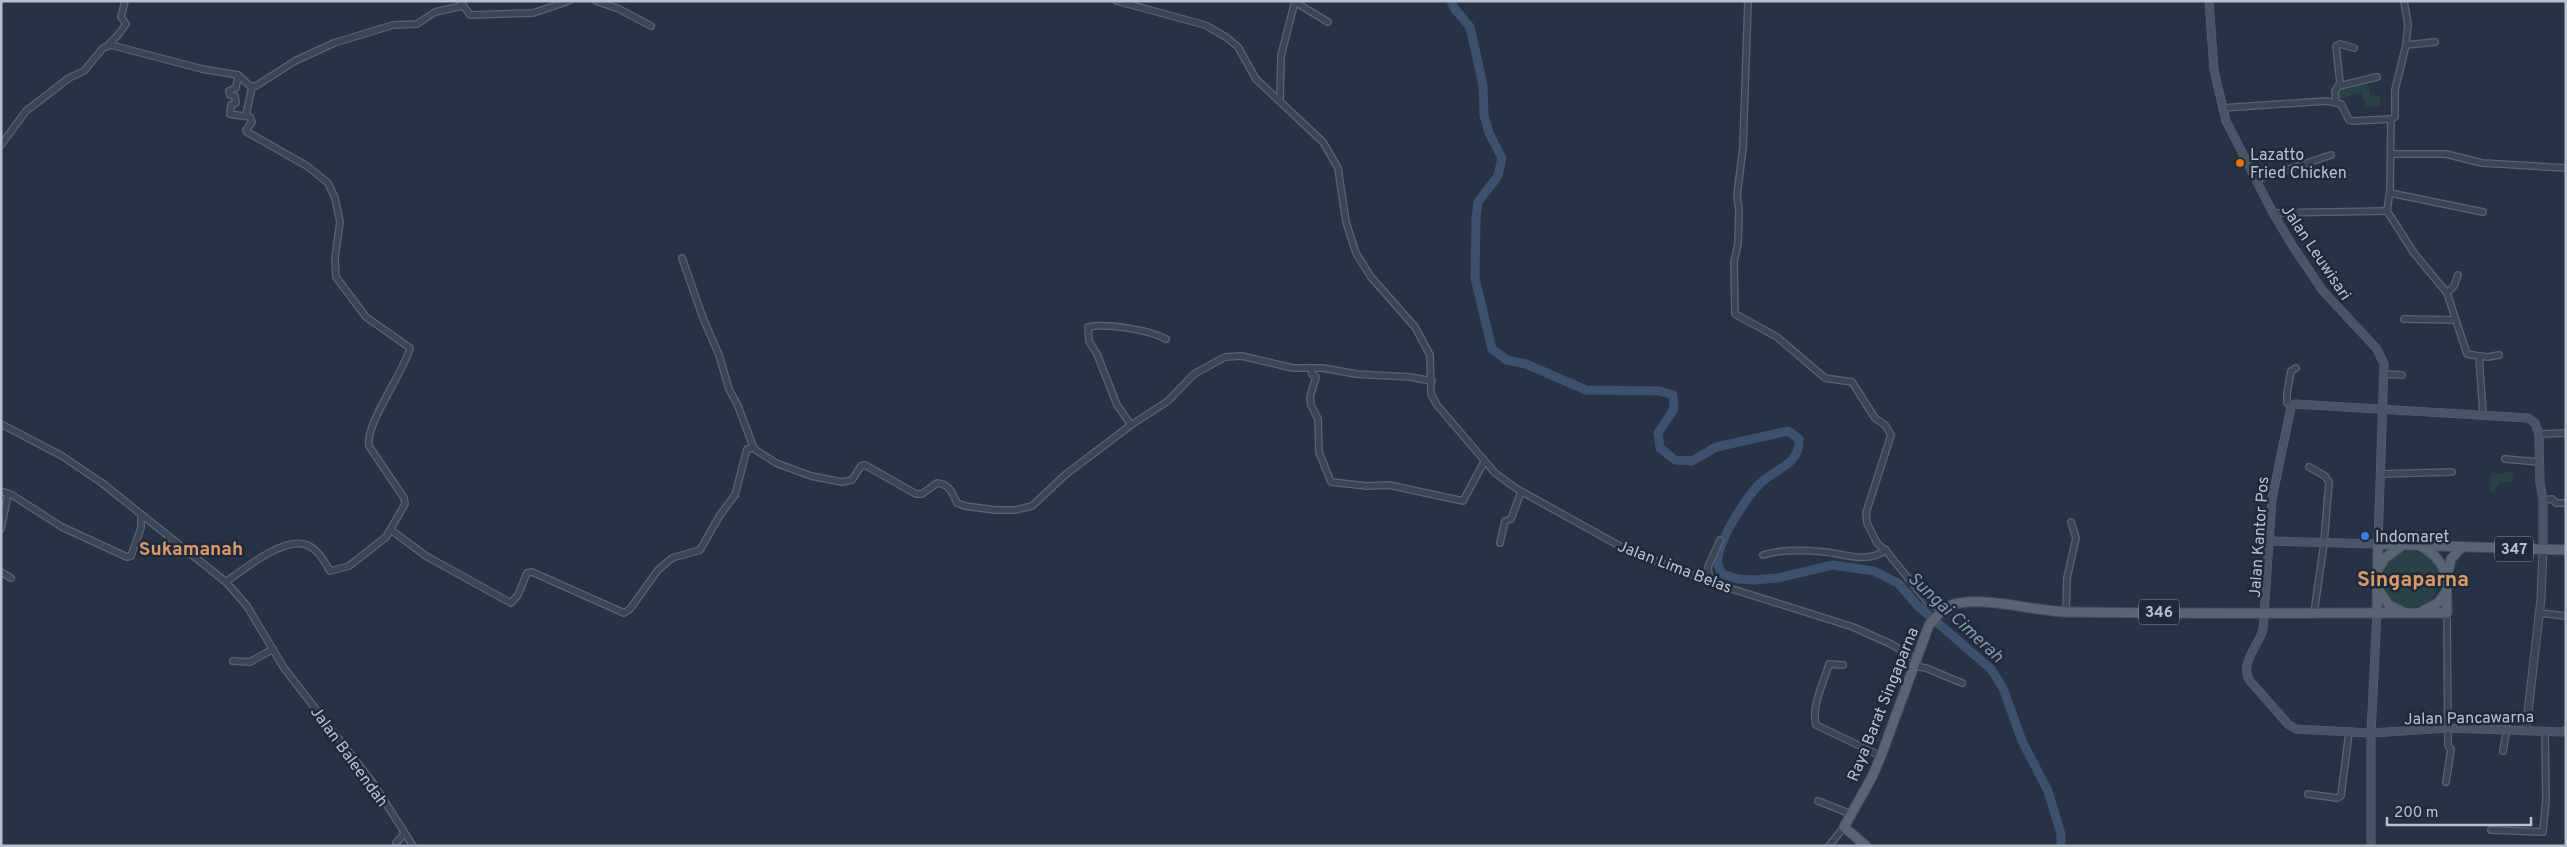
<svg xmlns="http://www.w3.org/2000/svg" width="2567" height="847" viewBox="0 0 2567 847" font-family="Overpass,sans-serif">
<rect width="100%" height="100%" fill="#273345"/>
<g fill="#294246">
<polygon points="2363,81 2365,85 2369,85 2370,95 2380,96 2381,105 2366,107 2361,93 2337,99 2337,90"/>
<polygon points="2505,471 2512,472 2514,481 2499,483 2494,493 2489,491 2492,473 2505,474"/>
<circle cx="2411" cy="579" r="28"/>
</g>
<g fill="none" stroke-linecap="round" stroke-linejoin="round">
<path stroke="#3d516e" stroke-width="9" d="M1451,1L1454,8L1470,27L1483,85L1484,115L1489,133L1502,158L1498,176L1478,202L1476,218L1475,278L1492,349L1507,360L1526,364L1586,390L1660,391L1673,395L1674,409L1658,433L1660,448L1675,460L1692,461L1716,447L1788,431L1799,439C1800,463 1780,467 1764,480C1749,492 1715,544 1718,564C1718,567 1721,571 1722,574L1738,579L1754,580L1778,578L1832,565L1874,571L1898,583L1918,606L1991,669L2003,688L2022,741L2048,791L2061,834V846"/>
<g stroke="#5a6372" stroke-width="8">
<g id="minor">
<polyline points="460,1 470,15 533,13 569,1"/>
<polyline points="596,1 619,9 651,26"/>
<polyline points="1117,1 1205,25 1226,37 1238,47 1256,79 1323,142 1338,168 1346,222 1356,253 1371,277 1415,327 1430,355 1431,394 1437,405 1495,473 1517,489 1627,550 1710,582 1853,627 1891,644 1915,659"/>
<polyline points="1748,1 1743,148 1737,195 1739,210 1738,244 1734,262 1735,314 1777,337 1825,378 1852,382 1875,418 1885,425 1891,435 1866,513 1867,523 1877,543 1887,552 1929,604 1944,610"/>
<polyline points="1295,2 1328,22"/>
<polyline points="2406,45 2435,42"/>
<polyline points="107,46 118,35 126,24 121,17 125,1"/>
<polyline points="238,75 250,86 256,86 295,61 334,43 393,25 417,24 435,12 462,6"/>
<polyline points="2339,86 2377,77"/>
<polyline points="1280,100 1281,56 1295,1"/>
<polyline points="2336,102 2335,91 2340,83 2336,46 2340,44 2354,48"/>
<polyline points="2222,108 2327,101 2341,104 2349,120 2353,121 2391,119 2390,190 2387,211 2414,253 2447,293 2467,354 2479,356 2483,414"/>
<polyline points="246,115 252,87"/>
<polyline points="2391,119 2395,117 2395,90 2406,45 2408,24 2404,1"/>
<path d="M1,145L26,111L69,78L84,71L103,48L111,45L202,69L238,75L236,88L229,91L230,95L235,96L236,103L231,105L230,114L250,117L252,122L246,130L247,132L307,166L328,183L335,198L340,222L335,258L336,277L366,317L410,348C403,374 365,424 369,446L404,498L405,504L386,537L349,566L330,571C324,561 318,549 307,545C284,536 244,569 226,582"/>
<polyline points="2391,154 2446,154 2482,163 2566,168"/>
<polyline points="2256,180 2331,155"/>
<polyline points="2390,193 2483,212"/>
<polyline points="2273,213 2387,211"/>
<path d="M682,258L703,318L719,355L729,389L738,406L754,449L776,463L811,476L842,482L852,480L861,466L865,465L916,494H922L937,483C949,484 952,492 957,503L965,506L995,510H1015L1032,506L1065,475L1131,425L1168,401L1194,374L1225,357L1242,356L1293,368H1323L1356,374L1410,377L1432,381"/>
<polyline points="2447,293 2454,286 2458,275"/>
<polyline points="2404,319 2456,320"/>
<polyline points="2479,356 2488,357 2499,355"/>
<polyline points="1311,368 1312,374 1316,377 1310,397 1311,405 1318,419 1319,452 1331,482 1367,486 1389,485 1463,501 1484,462"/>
<polyline points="2384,374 2402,375"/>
<polyline points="2293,406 2287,403 2287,393 2291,371 2296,368"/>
<polyline points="1,424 62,456 102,483 226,582 247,606 284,668 373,783 413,846"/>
<path d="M1131,425L1117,405L1097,354L1089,341L1088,327C1106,323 1150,330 1166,339"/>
<polyline points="2539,434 2566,433"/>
<polyline points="2505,459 2539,462"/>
<polyline points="2309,467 2325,476 2329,482 2324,543 2314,613"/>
<polyline points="2381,474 2452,472"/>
<polyline points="1,491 12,495 62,527 127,557 131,556 141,528 141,516"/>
<polyline points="2543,500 2552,499 2556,503 2566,503"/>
<polyline points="1,529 8,494"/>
<polyline points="391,530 426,556 511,603 518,595 527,573 532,572 624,613 630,609 658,570 672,558 700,550 720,515 735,495 747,449 754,448"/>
<polyline points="1500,543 1505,521 1511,519 1521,492"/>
<path d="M1763,555C1782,549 1805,550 1825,552C1846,554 1866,564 1886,550"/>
<polyline points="1,572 11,578"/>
<polyline points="1710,582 1708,567 1720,540"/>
<polyline points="2066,612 2067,578 2076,538 2071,522"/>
<polyline points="2540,613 2566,616"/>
<polyline points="233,661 250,662 273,649"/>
<path d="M1843,665L1829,664C1824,682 1811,706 1816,725L1881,756"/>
<polyline points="1913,666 1926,668 1962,683"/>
<polyline points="2503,751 2507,728"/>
<polyline points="2446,782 2451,749 2448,746 2447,613"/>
<polyline points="2308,794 2337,798 2341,796 2349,732"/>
<polyline points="1818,801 1851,814"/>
<polyline points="2491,830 2543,832 2546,799 2545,731"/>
<polyline points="396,843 404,834"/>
<polyline points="1829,846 1844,827"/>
</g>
</g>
<g stroke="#5a6372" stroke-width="9">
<polyline id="tertiary" points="2526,729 2541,599 2543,550"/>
</g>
<g stroke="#5a6372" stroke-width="9">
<g id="secondary">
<polyline points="2209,1 2214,70 2226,121 2273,213 2292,245 2323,291 2377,349 2384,364 2378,544 2270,541"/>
<path d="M2543,550V500L2540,483L2539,434L2535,423L2528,418L2295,404L2291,407L2272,499L2263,630C2258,646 2239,664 2250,681L2288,724L2296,729L2371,733L2448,728L2562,732L2566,730"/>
<polyline points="2371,846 2371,733 2377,613"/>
</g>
</g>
<g stroke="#454e5e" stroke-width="11">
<g id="primary">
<polyline points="2379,568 2385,558 2403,545"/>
<polyline points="2447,576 2451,559 2462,547"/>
<polyline points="2378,589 2389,605 2403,612"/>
<polyline points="2421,612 2439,602 2446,592"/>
<polyline points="2377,613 2378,544 2566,550"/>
<path d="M1866,846L1844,827L1872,777L1881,756L1929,625C1937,616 1945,605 1959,603C1994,598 2032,611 2068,612C2194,614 2321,613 2447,613C2446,583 2451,561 2420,546"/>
</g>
</g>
<use href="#minor" stroke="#3b4654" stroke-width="5.5"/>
<use href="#tertiary" stroke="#3b4654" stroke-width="7"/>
<use href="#secondary" stroke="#495467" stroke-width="8"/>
<use href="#primary" stroke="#5a6574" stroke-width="9"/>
</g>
<circle fill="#e8710a" stroke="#202a3a" stroke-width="2" cx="2240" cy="163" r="5"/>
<circle fill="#3f7fe0" stroke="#202a3a" stroke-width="2" cx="2365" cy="536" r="5"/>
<g text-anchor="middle" stroke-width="5" stroke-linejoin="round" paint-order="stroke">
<g fill="#202a3a" stroke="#8b94a2" stroke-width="1">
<rect x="2495" y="536.5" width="38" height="25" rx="4"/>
<rect x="2139" y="599.5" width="40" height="25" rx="4"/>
</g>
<g font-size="15" font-weight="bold" fill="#b9c1ce">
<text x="2514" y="554">347</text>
<text x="2159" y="617">346</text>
</g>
<g font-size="16" fill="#b9c1ce" stroke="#202a3a" text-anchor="start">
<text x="2250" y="160">Lazatto<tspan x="2250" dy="18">Fried Chicken</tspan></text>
<text x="2375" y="542">Indomaret</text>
</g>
<g font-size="16" fill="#b9c1ce" stroke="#202a3a">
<text transform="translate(2317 252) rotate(56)" y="6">Jalan Leuwisari</text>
<text transform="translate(2258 537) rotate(-86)" y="6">Jalan Kantor Pos</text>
<text transform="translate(1675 566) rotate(21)" y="6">Jalan Lima Belas</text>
<text transform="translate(1882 704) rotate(-68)" y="6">Raya Barat Singaparna</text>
<text transform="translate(2469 717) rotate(-1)" y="6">Jalan Pancawarna</text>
<text transform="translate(350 756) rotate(54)" y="6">Jalan Baleendah</text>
</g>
<g font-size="18" font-style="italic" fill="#8097b5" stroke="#202a3a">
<text transform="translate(1956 617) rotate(43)" y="6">Sungai Cimerah</text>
</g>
<g font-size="19" font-weight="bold" fill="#da9a68" stroke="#202a3a">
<text x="191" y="555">Sukamanah</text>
</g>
<g font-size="21" font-weight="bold" fill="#da9a68" stroke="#202a3a">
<text x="2413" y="586">Singaparna</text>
</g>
</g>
<rect width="2567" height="847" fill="none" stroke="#b9c1ce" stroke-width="5"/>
<path d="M2387 817v8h144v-8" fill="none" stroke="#b9c1ce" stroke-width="2.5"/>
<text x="2394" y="817" font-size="15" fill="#b9c1ce" stroke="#202a3a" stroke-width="4" paint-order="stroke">200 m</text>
</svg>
